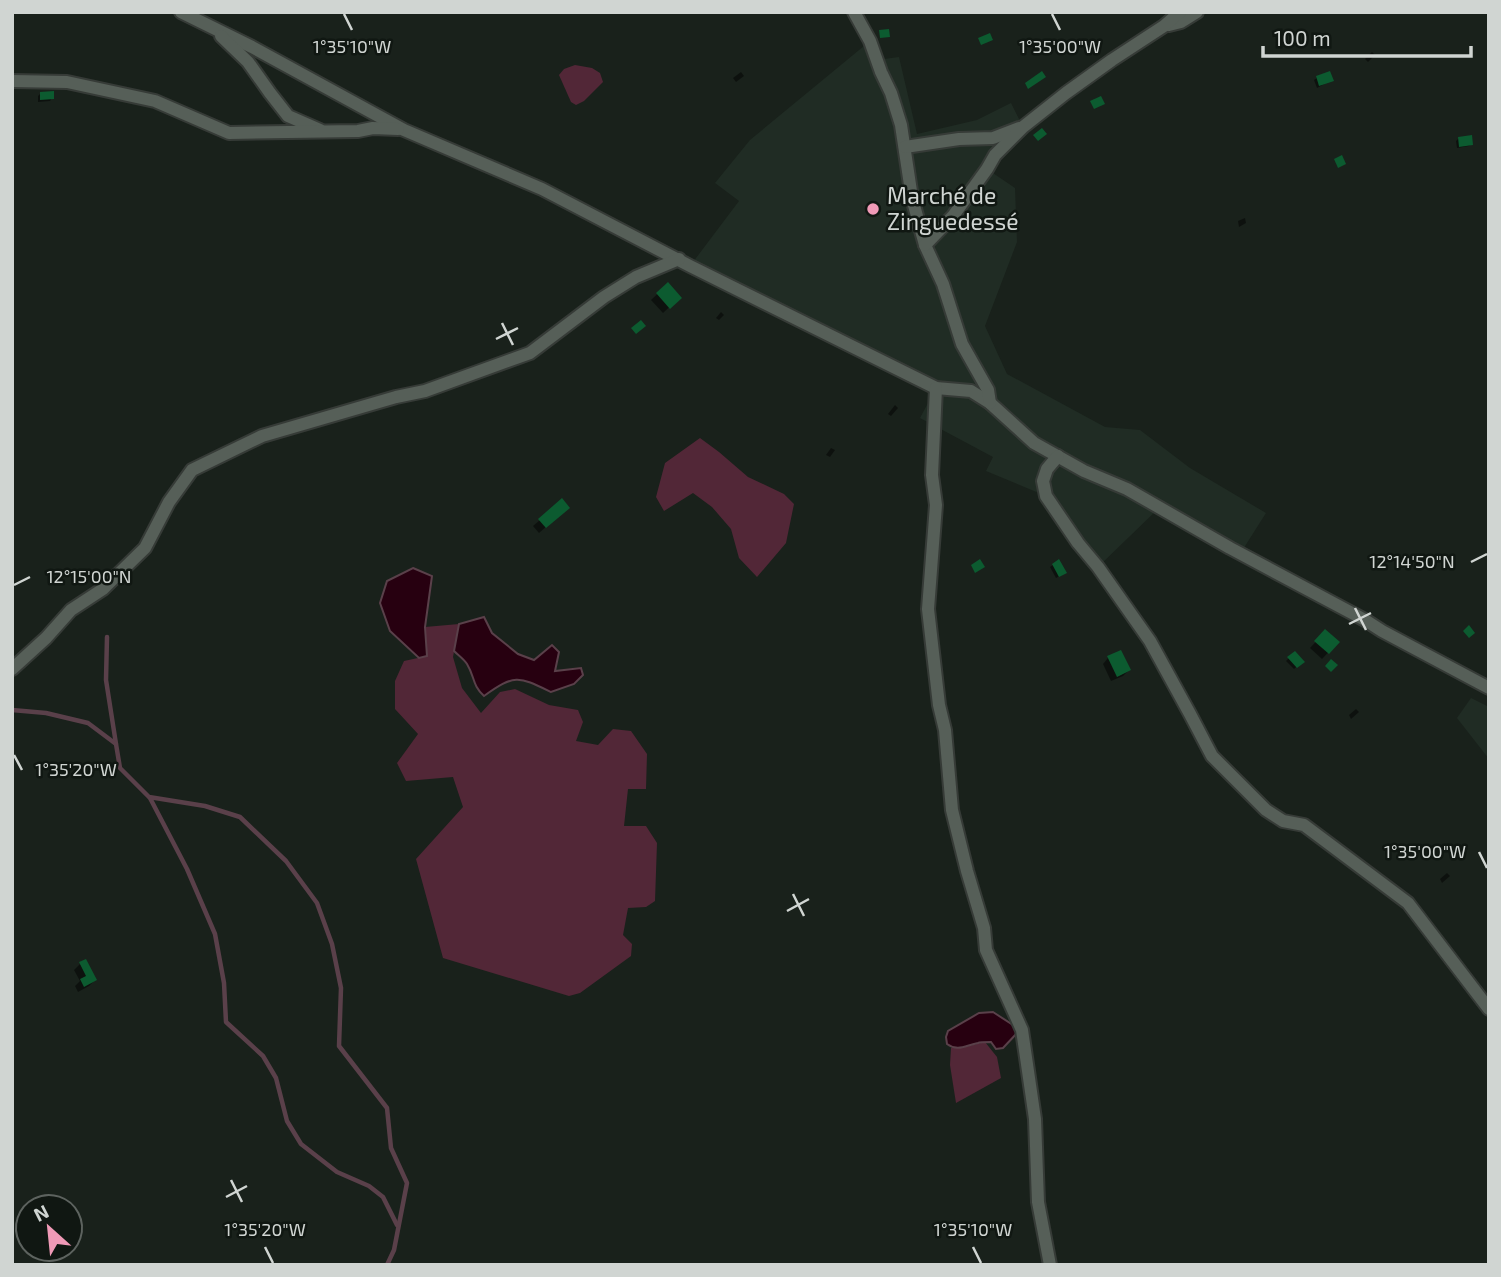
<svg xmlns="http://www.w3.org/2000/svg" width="1501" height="1277" viewBox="0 0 1501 1277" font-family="'Exo 2',sans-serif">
<rect width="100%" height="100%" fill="#19211b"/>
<g fill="#202c24">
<polygon points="870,41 877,60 899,57 917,134 977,120 1011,103 1023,127 987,169 1015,188 1017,242 985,326 1007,374 1105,427 1140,430 1190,468 1266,513 1240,554 1160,507 1098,567 1046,496 986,471 993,457 920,418 936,388 690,266 739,201 715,183 750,140"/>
<polygon points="1471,698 1489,707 1489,759 1457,718"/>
</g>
<g fill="#522737">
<polygon points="575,65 592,68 600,73 603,82 584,101 576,105 571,102 559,75 564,69"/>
<polygon points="700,438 719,452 748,477 784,494 794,504 786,543 757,577 739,558 731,529 712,507 693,493 664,511 656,497 665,463"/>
<polygon points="459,624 453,657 462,688 481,713 500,692 515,689 549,705 578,710 583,722 576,741 598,745 613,729 631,731 647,754 646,789 628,789 624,826 646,826 657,843 655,901 646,907 628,908 623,935 632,944 631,956 580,993 569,996 443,958 416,859 463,807 453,777 406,781 397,763 418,734 395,709 395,681 404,661 427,656 425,627"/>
<polygon points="985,1042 997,1057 1001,1078 956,1103 950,1065 951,1048 961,1048"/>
</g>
<g fill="#270010" stroke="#5a404a" stroke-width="2">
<polygon points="413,568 432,576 425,627 427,656 419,658 390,631 380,603 387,581"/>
<path d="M484,617L492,633L518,654L534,660L552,645L559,652L555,671L581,668L583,675L574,684L551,692C518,676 515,674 484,696C472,685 475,677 467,664C464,659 458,655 454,651L459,624Z"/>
<path d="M993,1012L1016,1027L1018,1032L1003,1048L996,1049L991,1042C990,1042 980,1042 978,1043C966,1045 958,1052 947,1044L946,1037L948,1031L979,1013Z"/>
</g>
<g fill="#0007">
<polygon points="1372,52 1375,55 1368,62 1365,59"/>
<polygon points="741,72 744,76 736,82 733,78"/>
<polygon points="1317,78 1332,80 1317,88 1314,80"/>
<polygon points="40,94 52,98 50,101 38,102 38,96"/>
<polygon points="1458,139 1472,144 1469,146 1457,148 1456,141"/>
<polygon points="1245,218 1246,223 1239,227 1238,221"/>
<polygon points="667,285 679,298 663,313 651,300"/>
<polygon points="721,312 724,315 719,320 716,318"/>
<polygon points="895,405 898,408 891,416 888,414"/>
<polygon points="831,448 835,450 830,457 826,455"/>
<polygon points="562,501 562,513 539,533 533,526"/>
<polygon points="1053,565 1062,575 1056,578 1050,567"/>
<polygon points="1326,631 1338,642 1322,659 1310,648"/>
<polygon points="1294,653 1302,662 1294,669 1286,661"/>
<polygon points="1108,658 1129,670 1123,676 1111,681 1103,664"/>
<polygon points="1356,709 1359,712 1351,719 1349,715"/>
<polygon points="1447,873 1450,876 1442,883 1440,879"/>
<polygon points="80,964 95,980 89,986 78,992 75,986 80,981 74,970"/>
</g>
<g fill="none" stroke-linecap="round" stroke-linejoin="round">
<g stroke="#5a404a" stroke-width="4.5">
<polyline points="107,637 106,680 116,744"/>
<polyline points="12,710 46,713 88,723 116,744 120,768 149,797 205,806 240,817 286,861 317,903 332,944 341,988 339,1046 387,1108 391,1148 407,1183 394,1250 387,1265"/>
<polyline points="150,798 187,869 215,934 224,983 226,1022 263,1056 276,1078 287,1121 301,1144 337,1172 369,1186 383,1197 397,1225"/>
</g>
</g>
<g fill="#0c5b30">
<polygon points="889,29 890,37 880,38 879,30"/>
<polygon points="990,33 993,40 981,45 978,38"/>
<polygon points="1042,71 1046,77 1028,89 1025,83"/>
<polygon points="1330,71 1334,81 1319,86 1316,76"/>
<polygon points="54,91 54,99 40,100 40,92"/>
<polygon points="1101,96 1105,104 1094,109 1090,101"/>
<polygon points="1042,128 1047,134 1038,141 1033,135"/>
<polygon points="1472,135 1473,145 1459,147 1458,137"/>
<polygon points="1342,155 1346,164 1338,168 1334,159"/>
<polygon points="668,282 682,298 670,309 656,293"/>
<polygon points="641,320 646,326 636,334 631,328"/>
<polygon points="562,498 570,508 546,528 538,519"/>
<polygon points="980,559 985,567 975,573 971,565"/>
<polygon points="1059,559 1067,573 1059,577 1052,564"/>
<polygon points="1469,625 1475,633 1469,638 1463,631"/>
<polygon points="1325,629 1340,642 1329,654 1314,641"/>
<polygon points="1121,650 1131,670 1117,677 1107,656"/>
<polygon points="1295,651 1305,662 1297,668 1287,657"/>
<polygon points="1331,659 1338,665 1331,672 1325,666"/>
<polygon points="86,959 97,980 84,987 80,979 86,976 79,962"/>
</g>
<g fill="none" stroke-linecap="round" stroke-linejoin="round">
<g stroke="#363b37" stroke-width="16">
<g id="street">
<polyline points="181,12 252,47 404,130 542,189 690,266 936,388 971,391 990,403 1034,443 1084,471 1127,489 1230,548 1365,620 1382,631 1489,688"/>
<polyline points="854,12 870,41 881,72 891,93 901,125 912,198 925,245 943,284 962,344 988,390 990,403"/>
<polyline points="1169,25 1181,22 1197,12"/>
<polyline points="221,36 248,62 270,93 288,116 320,130"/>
<polyline points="12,81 67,82 155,101 229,133 358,131 373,128 398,129"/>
<polyline points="905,147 959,139 993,138 1019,128"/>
<polyline points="925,245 953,216 987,169 995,155 1023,127 1066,93 1112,60 1164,26 1180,12"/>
<polyline points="936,388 932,475 936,505 928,609 939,705 945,730 952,810 967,871 984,928 986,950 1022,1030 1035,1119 1038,1202 1050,1265"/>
<polyline points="1058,456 1047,469 1043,481 1046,496 1078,543 1098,567 1150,641 1190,714 1212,756 1266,810 1283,821 1304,825 1408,903 1489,1009"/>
<polyline points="12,669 46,638 71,610 103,589 145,548 169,502 192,470 262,436 396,397 425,391 530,353 604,297 636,277 679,259"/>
</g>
</g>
<use href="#street" stroke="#565f58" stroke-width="12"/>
</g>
<path fill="none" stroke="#d0d5d2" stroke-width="2.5" d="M344,14L352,30M1052,14L1060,30M502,323L513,345M496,339L518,328M1471,562L1487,554M14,585L30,577M1355,608L1366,630M1349,624L1371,613M14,755L22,770M1479,852L1487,868M793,894L804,916M787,911L809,899M231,1180L242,1202M226,1197L247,1186M265,1247L273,1263M973,1247L981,1263"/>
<circle fill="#f09ab7" stroke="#101712" stroke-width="2.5" cx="873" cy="209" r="7"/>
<g text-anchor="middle" stroke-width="5" stroke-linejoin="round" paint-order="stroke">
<g font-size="23" fill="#d0d5d2" stroke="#101712" text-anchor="start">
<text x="887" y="204">Marché de<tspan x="887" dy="26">Zinguedessé</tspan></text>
</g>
</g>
<g font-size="18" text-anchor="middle" fill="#d0d5d2" stroke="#101712" stroke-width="5" stroke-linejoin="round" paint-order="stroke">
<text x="352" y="53">1°35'10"W</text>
<text x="1060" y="53">1°35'00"W</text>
<text x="1412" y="568">12°14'50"N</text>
<text x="89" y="583">12°15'00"N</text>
<text x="76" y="776">1°35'20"W</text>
<text x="1425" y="858">1°35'00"W</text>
<text x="265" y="1236">1°35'20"W</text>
<text x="973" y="1236">1°35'10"W</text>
</g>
<rect width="1501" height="1277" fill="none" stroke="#d0d5d2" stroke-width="28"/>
<g transform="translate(49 1228) rotate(333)"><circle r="33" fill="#101712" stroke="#5d635f" stroke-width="2"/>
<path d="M0-5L12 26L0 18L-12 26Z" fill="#f09ab7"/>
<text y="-10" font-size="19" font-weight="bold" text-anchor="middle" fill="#d0d5d2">N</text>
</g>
<path d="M1263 46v10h208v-10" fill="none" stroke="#d0d5d2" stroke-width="3.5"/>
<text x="1274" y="46" font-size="21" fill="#d0d5d2" stroke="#101712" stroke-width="5" paint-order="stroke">100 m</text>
</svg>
